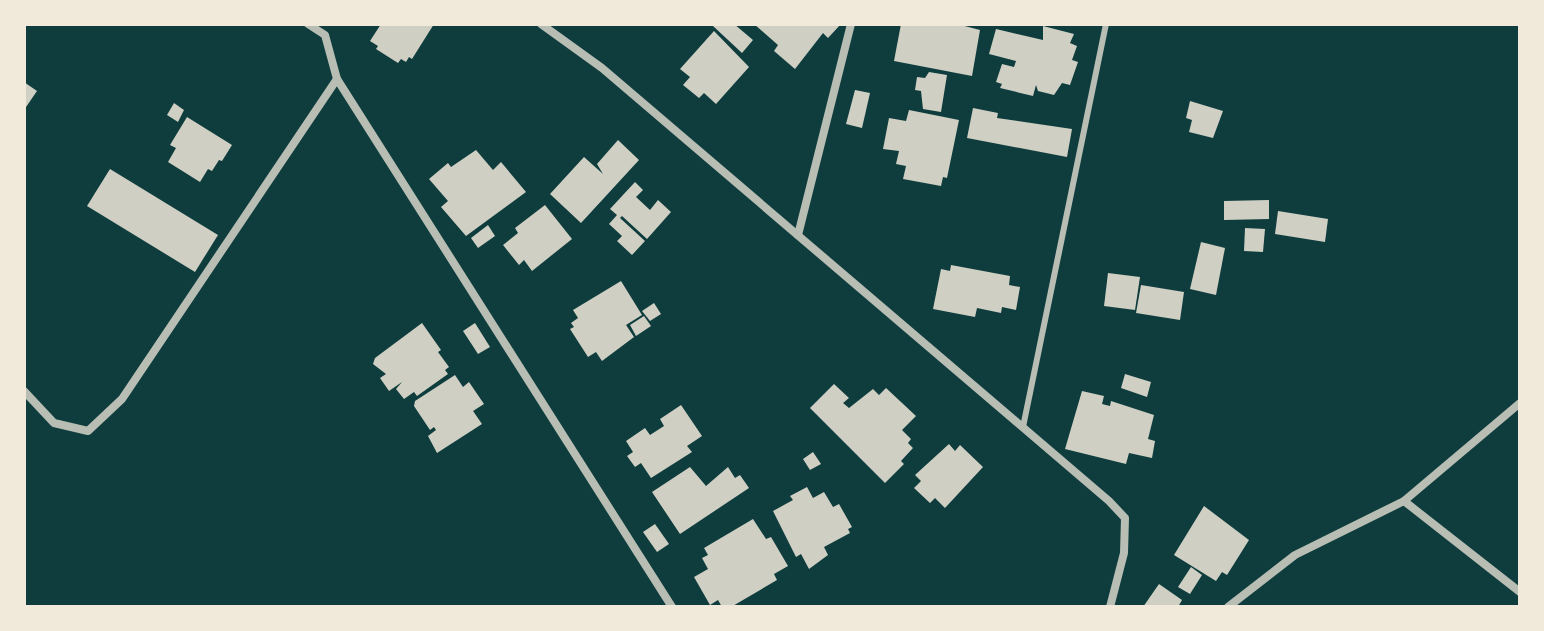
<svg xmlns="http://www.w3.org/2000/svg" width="1544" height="631" viewBox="0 0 1544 631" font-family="'Varela Round',sans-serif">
<rect width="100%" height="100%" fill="#0f3d3e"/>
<g fill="#cfcfc3">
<polygon points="381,24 434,24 412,59 409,57 406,62 401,59 398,63 376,49 378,46 370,41"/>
<polygon points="715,24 734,24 753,40 742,53 713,26"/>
<polygon points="754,24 841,24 828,38 823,33 795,69 774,51 778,45"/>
<polygon points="901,24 957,24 980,30 972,76 894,61"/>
<polygon points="1043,26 1074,34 1070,43 1077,46 1072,60 1078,62 1070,85 1062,83 1054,95 1038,91 1036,85 1033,96 1000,88 1002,84 996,82 1002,64 1014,67 1016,61 989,54 996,29 1043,40"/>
<polygon points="714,31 749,67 716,104 704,93 699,98 683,85 690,77 680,69"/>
<polygon points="929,72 947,75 941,112 923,109 921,91 915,90 917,77 925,78"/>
<polygon points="24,82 37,91 24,110"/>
<polygon points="855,90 870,93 862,128 846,124"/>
<polygon points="1190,101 1223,111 1213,138 1189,132 1192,120 1186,118"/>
<polygon points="174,103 184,110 178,122 167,115"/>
<polygon points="973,108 998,113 997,118 1072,129 1067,157 967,138"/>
<polygon points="909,110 959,120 947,178 943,177 941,186 903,179 906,166 896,164 899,151 883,149 889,118 906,121"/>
<polygon points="187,117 232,145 222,161 219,160 212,171 208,169 200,182 168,162 176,148 170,145"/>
<polygon points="618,140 639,160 581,223 550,194 584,157 603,174 597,164"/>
<polygon points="476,150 493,170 501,162 526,192 466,236 441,207 448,201 429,179 448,163 451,167"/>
<polygon points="110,169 218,235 195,272 87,206"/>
<polygon points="635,182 643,190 636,197 650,210 658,200 671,212 647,239 622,216 620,218 645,241 632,255 617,241 622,236 609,224 617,215 610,209"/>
<polygon points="1269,200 1269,219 1224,220 1224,201"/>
<polygon points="545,205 572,239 532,271 524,260 519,265 503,245 518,233 515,228"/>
<polygon points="1278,211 1328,219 1325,242 1275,234"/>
<polygon points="488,225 495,236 478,248 471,238"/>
<polygon points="1245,228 1265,229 1263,252 1244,251"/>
<polygon points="1201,242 1225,248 1216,295 1190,289"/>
<polygon points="951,265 1010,276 1009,285 1020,287 1016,310 1002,307 1001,313 977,308 975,317 933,309 941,269 950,271"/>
<polygon points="1108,273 1140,277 1135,310 1104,306"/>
<polygon points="621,281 642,315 626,325 634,337 602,361 596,352 588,357 570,329 574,327 571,323 578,318 573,310"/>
<polygon points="1141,285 1184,292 1180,320 1136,313"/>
<polygon points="654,303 661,314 650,321 642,311"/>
<polygon points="644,316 651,326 636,336 630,325"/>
<polygon points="422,323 441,350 438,352 449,367 445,370 448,374 417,396 414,392 404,399 396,389 402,382 389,391 380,378 386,374 373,364 375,358"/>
<polygon points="475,323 490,347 478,354 463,331"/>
<polygon points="1125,374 1151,382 1147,397 1121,388"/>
<polygon points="455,375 463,387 469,382 484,404 473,411 482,424 437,453 428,436 436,430 434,427 430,430 414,406 415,401"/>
<polygon points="834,384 849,398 843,403 849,408 873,389 879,395 886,388 916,416 902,430 911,439 908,443 913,448 901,461 904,464 885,483 810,408"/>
<polygon points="1082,391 1104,396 1102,404 1110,406 1111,401 1154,415 1148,439 1155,441 1152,458 1129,453 1126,464 1065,449"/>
<polygon points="681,405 702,436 687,446 692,452 651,478 641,463 635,467 627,456 633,452 626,441 645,428 650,435 664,426 660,419"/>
<polygon points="949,444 955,451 960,445 983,467 945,508 935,498 930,503 914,488 921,481 915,475"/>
<polygon points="813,452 821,464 810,470 803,459"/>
<polygon points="690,467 706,486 728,467 735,478 740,475 749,488 680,534 652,492"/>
<polygon points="807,487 813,498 824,492 833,507 839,504 852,527 848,529 850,533 824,547 828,555 809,569 801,554 796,557 773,511 793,500 790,496"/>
<polygon points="1204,506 1249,540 1227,575 1222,572 1216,581 1174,555"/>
<polygon points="753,519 766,539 771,537 788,566 774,574 777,580 731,607 722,607 718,600 710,605 694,577 708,569 702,558 708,555 704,548"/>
<polygon points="655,524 669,544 657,552 643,532"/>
<polygon points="1191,567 1202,575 1190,594 1178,587"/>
<polygon points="1159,584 1182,600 1178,607 1143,607"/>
</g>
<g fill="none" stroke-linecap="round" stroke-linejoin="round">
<polyline stroke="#b8beb3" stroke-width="6" points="1023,427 1106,24"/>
<g stroke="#b8beb3" stroke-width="8">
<polyline points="308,24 325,35 337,79 672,607"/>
<polyline points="541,24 602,68 1109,501 1125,518 1124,553 1110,607"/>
<polyline points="798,235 851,24"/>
<polyline points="24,391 54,423 88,431 122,399 337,79"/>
<polyline points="1404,501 1520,592"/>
<polyline points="1228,607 1295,555 1404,501 1520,403"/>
</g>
</g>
<rect width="1544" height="631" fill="none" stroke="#f1e9da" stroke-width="52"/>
</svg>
